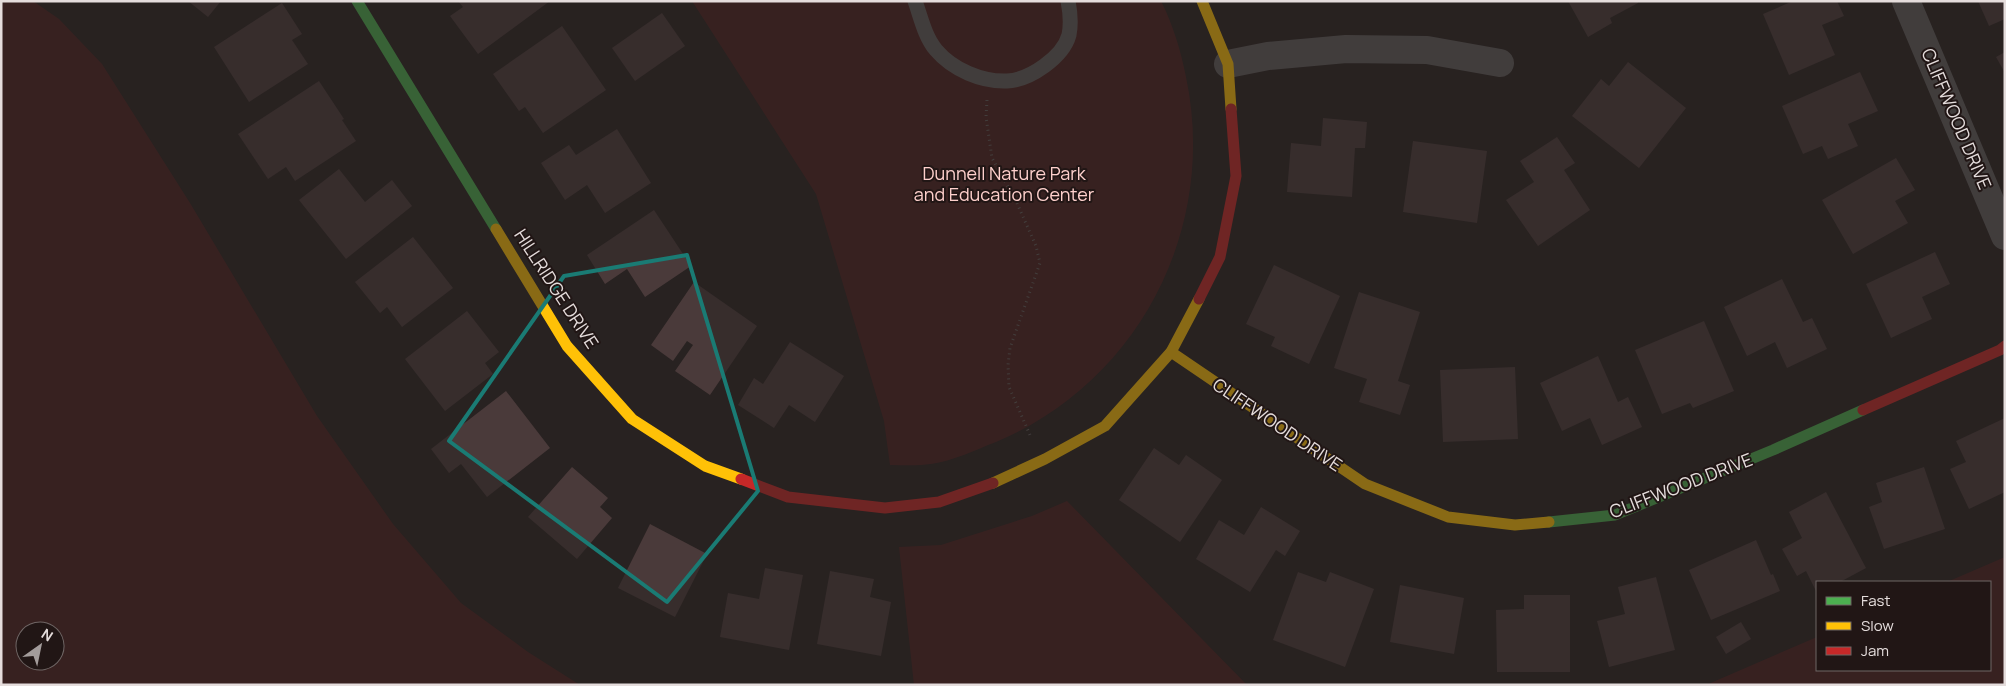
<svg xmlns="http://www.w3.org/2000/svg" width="2006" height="686" viewBox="0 0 2006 686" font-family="Manrope,sans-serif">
<rect width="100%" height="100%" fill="#282221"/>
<g fill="#4b201f" fill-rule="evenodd">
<path d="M1,1H33L59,19L102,64L190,203L317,416L393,524L461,603L528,652L580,685H1ZM25,631H55V661H25Z"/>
<path d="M692,1H1161C1173,25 1181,51 1186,77C1218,228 1139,382 996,442C975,450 953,461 931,464C918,466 903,465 890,465L884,421L816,194Z"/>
<polygon points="1067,501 1247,685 914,685 899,547 941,545 1032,516"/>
<polygon points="2005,557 2005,685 1706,685 1817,637 1817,670 1990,670 1990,582 1947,582"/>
</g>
<g fill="#4a3a3a">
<polygon points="188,1 221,1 208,17"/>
<polygon points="458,1 550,1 478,54 450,16 463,7"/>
<polygon points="1568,1 1638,1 1638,3 1610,18 1612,23 1588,37"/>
<polygon points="1793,1 1837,1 1844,16 1822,25 1835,55 1789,75 1763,14"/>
<polygon points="1978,1 2005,1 2005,19 1989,26"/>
<polygon points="282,3 302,34 292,40 308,64 249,102 214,47"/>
<polygon points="662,13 685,46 635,81 612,48"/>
<polygon points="562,26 606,90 543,133 525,107 519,111 493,74"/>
<polygon points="2005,52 2005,73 1996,57"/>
<polygon points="1628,62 1686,108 1639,168 1572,116 1601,79 1609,86"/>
<polygon points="1860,72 1878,111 1848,124 1858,146 1828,159 1822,146 1803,154 1782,106"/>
<polygon points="319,81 344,119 342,120 356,141 295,181 286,167 268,179 238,134"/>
<polygon points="1323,118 1367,122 1365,148 1355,148 1352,197 1287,192 1291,143 1321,146"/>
<polygon points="617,129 651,183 605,213 587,185 565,200 541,163 569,145 576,155"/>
<polygon points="1557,137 1575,163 1564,170 1590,210 1538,246 1506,200 1534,182 1520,161"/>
<polygon points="1413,141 1487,151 1477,223 1403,212"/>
<polygon points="1896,158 1915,190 1895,201 1908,223 1853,254 1822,200"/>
<polygon points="339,169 365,202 392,180 412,206 346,259 299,200"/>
<polygon points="654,210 691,266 645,297 627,269 605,284 587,255"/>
<polygon points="413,237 453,288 402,327 387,307 380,313 355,282"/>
<polygon points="1935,252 1950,284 1922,297 1932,319 1891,338 1866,284"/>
<polygon points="1274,265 1340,296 1309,364 1271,346 1275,337 1246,324"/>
<polygon points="1782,279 1803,322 1812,318 1827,349 1787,368 1775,342 1747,356 1724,307"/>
<polygon points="694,282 757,326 710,395 675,371 693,345 687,341 673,361 651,345"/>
<polygon points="1359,292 1420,312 1398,381 1410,385 1400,415 1359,402 1367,379 1334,368"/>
<polygon points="467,311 499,352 485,363 493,374 445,411 405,359"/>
<polygon points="1704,321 1734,391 1693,408 1690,403 1662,414 1635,350"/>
<polygon points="790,342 844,376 815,422 789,405 774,428 738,405 754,378 763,384"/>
<polygon points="1598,356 1618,402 1628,397 1642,427 1602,445 1590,418 1562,431 1540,383"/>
<polygon points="1515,367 1518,439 1443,442 1440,370"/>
<polygon points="506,391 550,448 487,497 461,464 449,473 431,449"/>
<polygon points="2005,418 2005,492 1969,509 1950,469 1966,462 1956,441"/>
<polygon points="1154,448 1179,465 1186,455 1222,480 1180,542 1119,500"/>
<polygon points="572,467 608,498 600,507 612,518 577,559 528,517"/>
<polygon points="1924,467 1945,529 1884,549 1869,507 1882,502 1876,483"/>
<polygon points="1826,492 1866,568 1840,582 1817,582 1817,593 1806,571 1797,576 1782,549 1802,538 1789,512"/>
<polygon points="1261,507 1300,531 1285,556 1276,550 1250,592 1196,559 1219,520 1244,535"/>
<polygon points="650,524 707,554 675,617 618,588"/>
<polygon points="1756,540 1771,575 1773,574 1780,591 1711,620 1689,570"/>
<polygon points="765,568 803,575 789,650 720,637 728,593 759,599"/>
<polygon points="830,571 874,579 870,597 891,602 881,656 817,644"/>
<polygon points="1298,572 1326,582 1330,572 1374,589 1345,667 1273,640"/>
<polygon points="1656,577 1675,650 1609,667 1597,621 1625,614 1618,587"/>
<polygon points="1400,585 1464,598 1454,654 1390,642"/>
<polygon points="1524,595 1570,595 1570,672 1497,672 1496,610 1524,609"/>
<polygon points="1741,622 1751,639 1726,654 1716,637"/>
</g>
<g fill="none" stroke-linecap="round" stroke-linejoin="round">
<polyline stroke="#625e5e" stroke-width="3" stroke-dasharray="1 4" stroke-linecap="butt" points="987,100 986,117 992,158 1016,201 1036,246 1040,263 1010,348 1008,365 1009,387 1030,435"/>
<path stroke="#615e5e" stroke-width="15" d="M915,1C921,18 925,37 936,50C953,70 982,82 1007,81C1030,80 1063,57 1069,35C1071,25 1070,11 1068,1"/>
<g stroke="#615e5e" stroke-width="28">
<polyline points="1906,1 2005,236"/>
<polyline points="1228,64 1268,56 1346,49 1427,50 1500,63"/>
</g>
<g stroke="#4caf50" stroke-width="11">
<polyline points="357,1 496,229"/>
<polyline points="1549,522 1615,515 1773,450 1863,410"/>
</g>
<g stroke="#ffc107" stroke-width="11">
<polyline points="1202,1 1228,64 1231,109"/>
<polyline points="496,229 567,346 632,419 705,466 741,479"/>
<polyline points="1171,352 1365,484 1448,517 1515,525 1549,522"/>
<polyline points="993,483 1045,459 1105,426 1171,352 1199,299"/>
</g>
<g stroke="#c62828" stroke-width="11">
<polyline points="1199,299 1220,257 1236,176 1231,109"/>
<polyline points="1863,410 2000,350 2005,346"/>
<polyline points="741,479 788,497 885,508 939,502 993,483"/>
</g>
</g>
<path d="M0 0H2006V686H0ZM687,255L758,491L667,602L449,441L564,276Z" fill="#282221" fill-opacity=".55" fill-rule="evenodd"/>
<path fill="none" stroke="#1a7b74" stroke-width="4" stroke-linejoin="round" d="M687,255L758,491L667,602L449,441L564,276Z"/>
<g text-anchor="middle" stroke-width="4" stroke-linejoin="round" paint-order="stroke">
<g font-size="18" fill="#e5dddc" stroke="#211615">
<text transform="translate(1956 119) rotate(67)" y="6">CLIFFWOOD DRIVE</text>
<text transform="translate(556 289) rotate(57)" y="6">HILLRIDGE DRIVE</text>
<text transform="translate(1277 425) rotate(34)" y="6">CLIFFWOOD DRIVE</text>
<text transform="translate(1681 486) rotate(-21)" y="6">CLIFFWOOD DRIVE</text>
</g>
<g font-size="18" fill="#fed0cc" stroke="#211615">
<text x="1004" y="180">Dunnell Nature Park<tspan x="1004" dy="21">and Education Center</tspan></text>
</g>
</g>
<rect width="2006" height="686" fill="none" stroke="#e5dddc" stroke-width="5"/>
<rect x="1816" y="581" width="175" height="90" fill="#211615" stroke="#6f6665"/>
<rect x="1826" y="597" width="25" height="8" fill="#4caf50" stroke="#6f6665"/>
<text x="1861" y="606" font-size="15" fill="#e5dddc">Fast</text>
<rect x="1826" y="622" width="25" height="8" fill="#ffc107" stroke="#6f6665"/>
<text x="1861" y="631" font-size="15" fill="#e5dddc">Slow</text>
<rect x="1826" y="647" width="25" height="8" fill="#c62828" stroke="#6f6665"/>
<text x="1861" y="656" font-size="15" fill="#e5dddc">Jam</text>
<g transform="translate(40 646) rotate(33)"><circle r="24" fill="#211615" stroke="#6f6665"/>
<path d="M0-4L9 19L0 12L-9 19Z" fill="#a39c9b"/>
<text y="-8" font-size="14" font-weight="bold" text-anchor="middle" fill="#e5dddc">N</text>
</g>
</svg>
